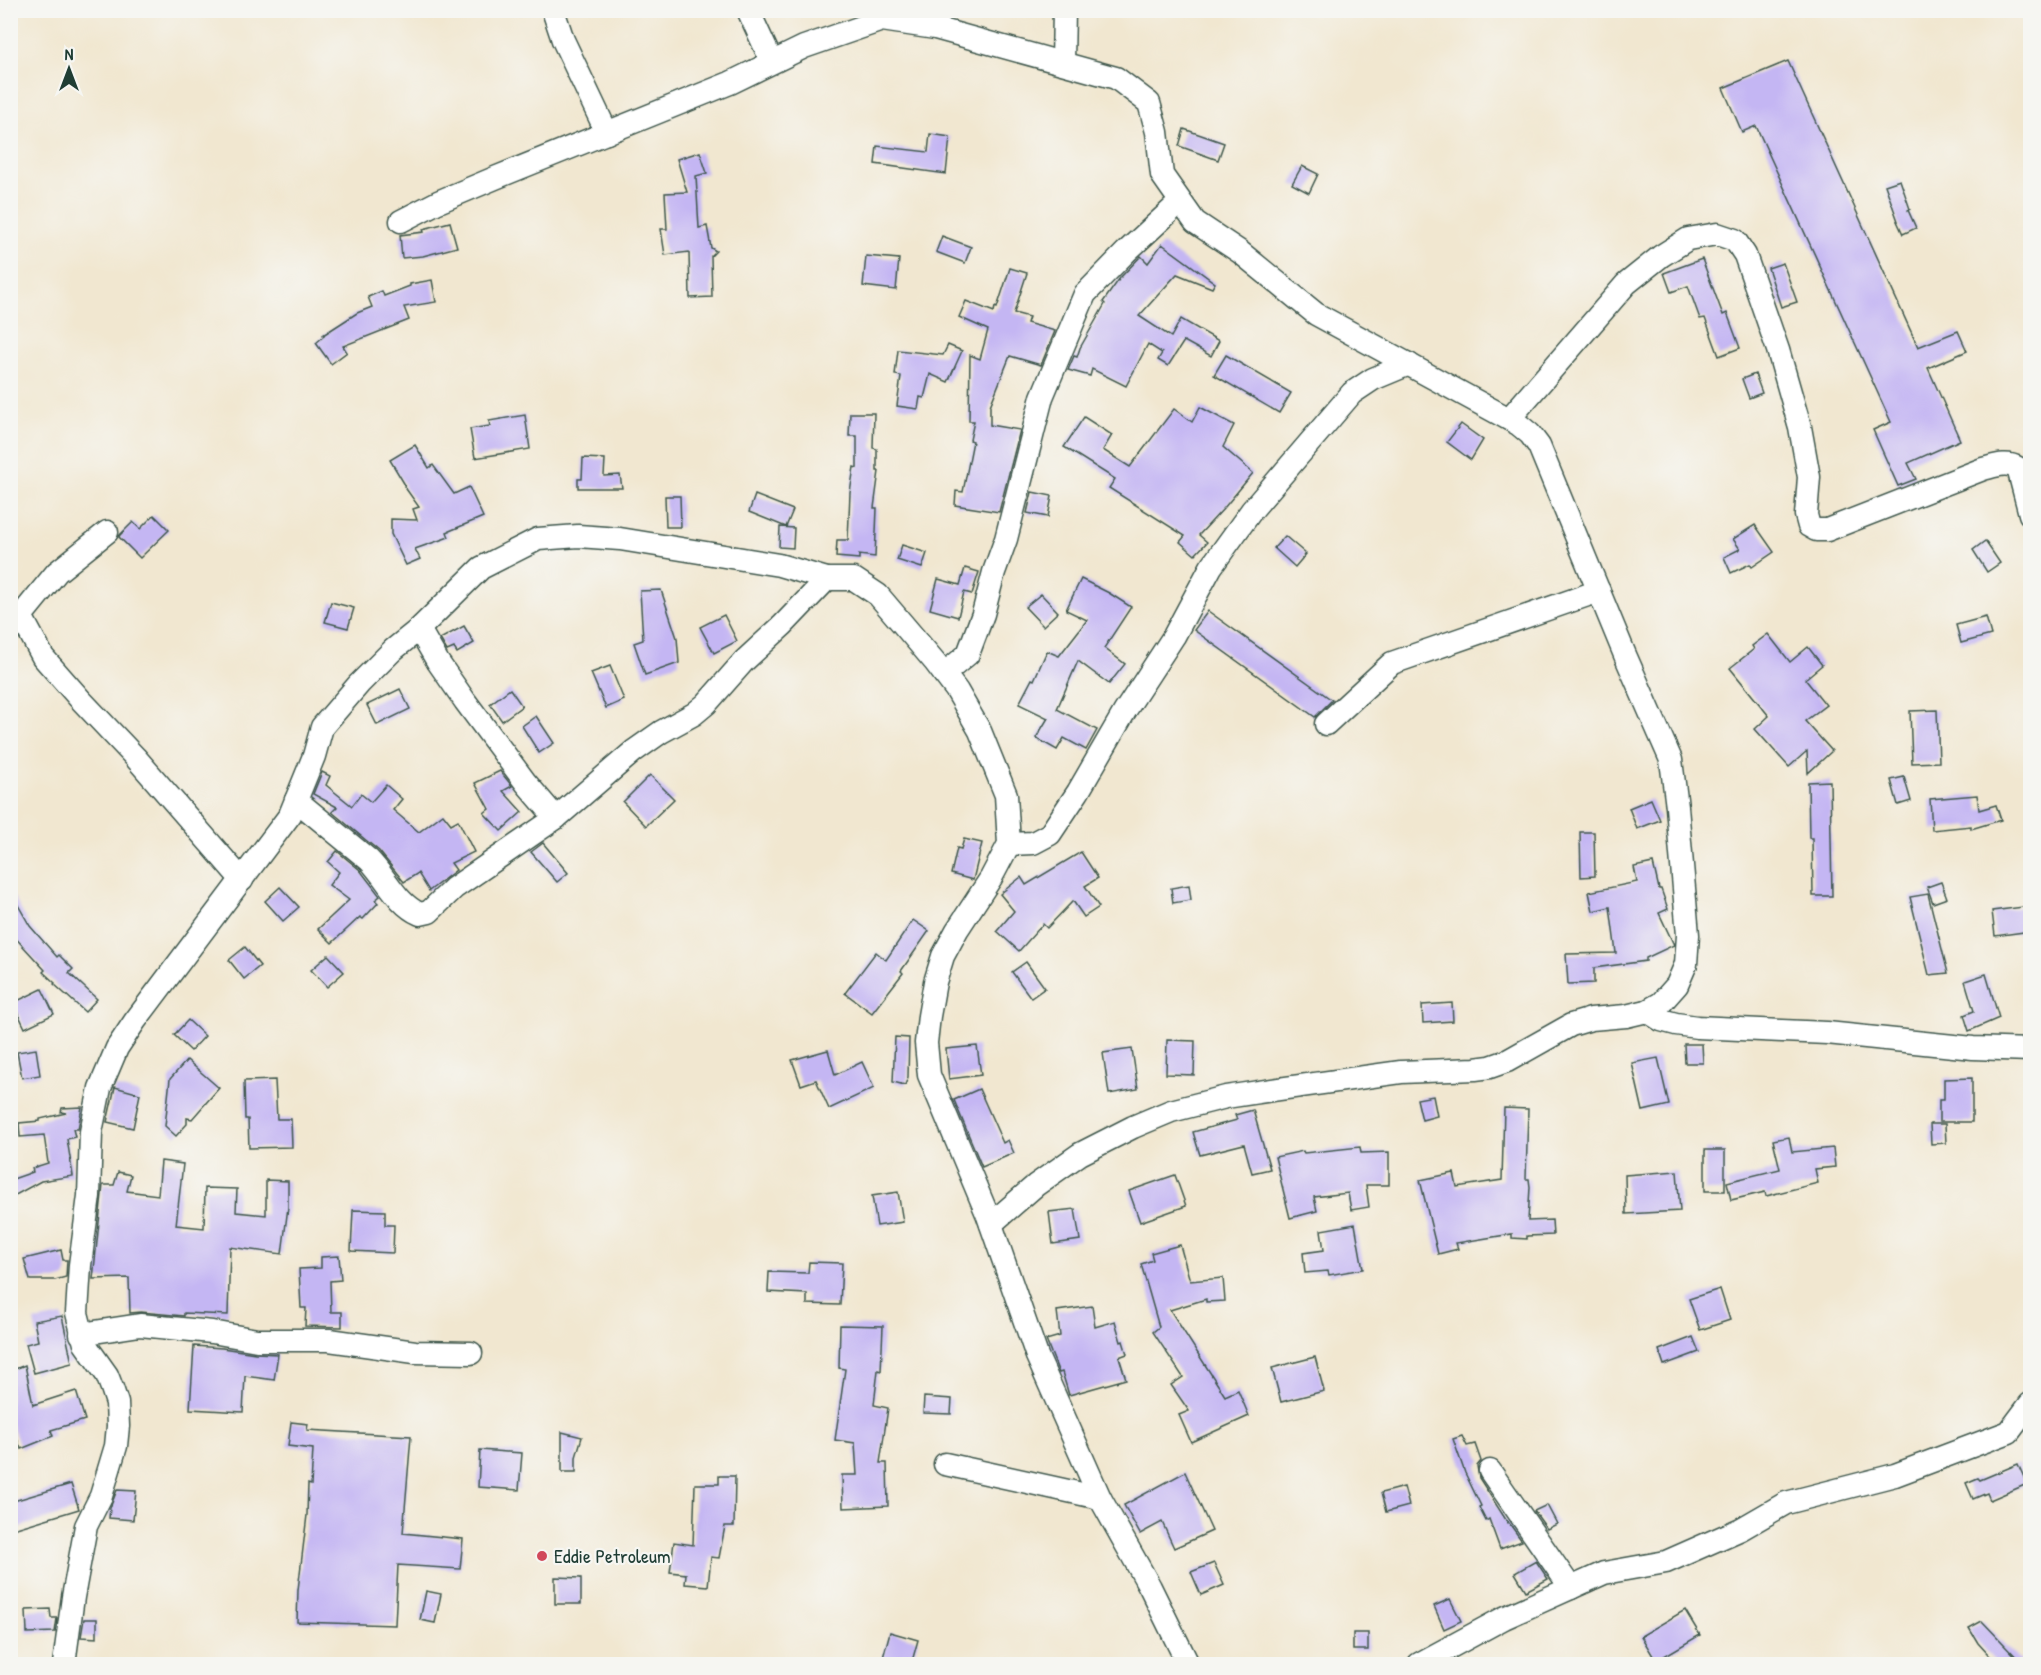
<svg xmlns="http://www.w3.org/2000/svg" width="2041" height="1675" viewBox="0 0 2041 1675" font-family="'Patrick Hand',sans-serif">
<rect width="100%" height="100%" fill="#f6f6f2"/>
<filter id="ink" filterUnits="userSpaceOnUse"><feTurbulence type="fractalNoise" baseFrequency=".0167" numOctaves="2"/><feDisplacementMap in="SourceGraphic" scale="12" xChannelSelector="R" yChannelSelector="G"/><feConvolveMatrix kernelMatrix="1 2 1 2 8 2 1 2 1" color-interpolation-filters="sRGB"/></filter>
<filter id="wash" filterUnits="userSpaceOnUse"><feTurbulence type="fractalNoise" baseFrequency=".008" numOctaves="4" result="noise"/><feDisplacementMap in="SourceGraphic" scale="24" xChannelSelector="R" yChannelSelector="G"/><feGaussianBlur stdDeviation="1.35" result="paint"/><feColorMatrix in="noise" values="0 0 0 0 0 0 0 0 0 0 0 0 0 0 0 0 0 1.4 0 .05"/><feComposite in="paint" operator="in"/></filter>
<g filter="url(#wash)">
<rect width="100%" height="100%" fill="#f1e7d0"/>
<g id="blocks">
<g fill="#c4b6f3">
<polygon points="1788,61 1918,347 1958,331 1967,351 1928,368 1960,440 1908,463 1916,479 1898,486 1873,430 1891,422 1756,126 1742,132 1723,88"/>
<polygon points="1184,129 1224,143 1218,160 1179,146"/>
<polygon points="930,134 950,137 946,174 875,164 877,146 928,152"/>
<polygon points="700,152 707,173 696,176 699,228 707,226 711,248 716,251 711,256 712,297 690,298 689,252 665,255 661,229 667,229 665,193 687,192 677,159"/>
<polygon points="1302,166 1318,174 1309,193 1292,184"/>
<polygon points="1900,180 1910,209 1908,210 1916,228 1903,234 1897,221 1898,221 1885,185"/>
<polygon points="450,222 457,247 423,256 402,258 400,235 424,232 423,229"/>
<polygon points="942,236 971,247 965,263 936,252"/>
<polygon points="1162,244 1215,283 1212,288 1177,274 1139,316 1171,337 1181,319 1219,341 1211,356 1184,341 1168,366 1158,360 1162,353 1148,344 1126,386 1092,369 1090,376 1068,370 1074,356 1077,357 1080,348 1105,304 1103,302 1120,278 1141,256 1148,263"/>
<polygon points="866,256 899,259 896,290 863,286"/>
<polygon points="1702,259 1723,315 1727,313 1740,348 1719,356 1705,318 1700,319 1688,286 1671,292 1664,273"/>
<polygon points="1783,263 1797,302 1781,307 1768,268"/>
<polygon points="1010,268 1027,273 1014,313 1029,317 1027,323 1055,331 1041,365 1010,356 990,406 990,425 1020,430 999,512 955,505 956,491 963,492 973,441 970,440 974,421 969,421 970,355 980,359 988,330 959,317 966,301 994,312 995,307 997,308"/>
<polygon points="432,280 436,302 404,307 409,320 343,346 347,352 331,364 316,343 324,336 323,335 357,313 372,307 368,297 382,291 384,296 410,286 410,284"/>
<polygon points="948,345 962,351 948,382 930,374 924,398 920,397 918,409 897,406 901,376 895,375 898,350 943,355"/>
<polygon points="1226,355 1291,393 1279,413 1214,375"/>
<polygon points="1755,374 1762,393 1749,398 1742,379"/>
<polygon points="1200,407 1234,425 1223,447 1253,473 1224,508 1199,535 1207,542 1195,555 1180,542 1185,536 1109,488 1115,479 1064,447 1084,417 1112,435 1103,450 1130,467 1174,409 1192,422"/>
<polygon points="850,413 874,413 873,448 877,449 877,471 879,471 874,508 877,508 875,557 859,555 859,559 836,557 837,540 848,540 850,493 854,467 857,468 857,436 849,436"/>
<polygon points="525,415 530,449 475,458 470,429 490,426 489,421"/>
<polygon points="1461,424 1483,440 1471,460 1447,442"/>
<polygon points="415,445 429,468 433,465 454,494 469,487 483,517 447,532 449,537 415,549 420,559 406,565 391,534 391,519 417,520 413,509 419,507 404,486 405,485 390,460"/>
<polygon points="583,458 605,459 604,476 620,475 622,488 578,488 578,479 582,479"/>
<polygon points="1032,492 1052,496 1048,517 1027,513"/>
<polygon points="755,495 793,510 786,527 749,512"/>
<polygon points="665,496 680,496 681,527 666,527"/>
<polygon points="154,515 169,530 140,558 119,537 120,535 133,522 140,529"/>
<polygon points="1755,525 1774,552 1752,567 1750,564 1731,573 1724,557 1740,549 1733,539"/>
<polygon points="780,527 794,528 793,548 779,547"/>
<polygon points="1285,536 1306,554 1295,567 1274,548"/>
<polygon points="1985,541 2000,563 1987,572 1973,550"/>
<polygon points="902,545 927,553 922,568 897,560"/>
<polygon points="965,568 979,572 972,594 964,592 958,617 930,609 938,579 960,585"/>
<polygon points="1081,579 1109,593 1131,607 1104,648 1125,664 1109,684 1078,661 1057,709 1097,730 1086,750 1064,738 1057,750 1036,738 1048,718 1019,704 1032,679 1034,680 1047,651 1059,656 1087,620 1066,610"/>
<polygon points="661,590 677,638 679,663 645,675 634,643 643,640 640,591"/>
<polygon points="1041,594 1058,612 1043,626 1025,607"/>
<polygon points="331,602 354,608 348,628 325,622"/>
<polygon points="1208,611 1332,700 1315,717 1194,630"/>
<polygon points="724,615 737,641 714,653 700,627"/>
<polygon points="1986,617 1991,635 1961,643 1956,625"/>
<polygon points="464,626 474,643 457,653 454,648 447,651 440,639"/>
<polygon points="1768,634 1790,662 1808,647 1822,665 1805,679 1826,705 1805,721 1832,751 1808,773 1807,751 1789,767 1755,729 1769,716 1730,668 1754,649 1752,646"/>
<polygon points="610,666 624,700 606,708 591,673"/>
<polygon points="400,689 410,709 377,725 367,705"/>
<polygon points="510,689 522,706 502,721 490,704"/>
<polygon points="1937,710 1939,762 1912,763 1910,711"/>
<polygon points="536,716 554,743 539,753 522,726"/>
<polygon points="500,771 512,786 503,791 522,812 501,831 484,813 489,809 475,783"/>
<polygon points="322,772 330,776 326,785 352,806 361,794 371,802 386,785 402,799 393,810 419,832 443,814 451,824 458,820 474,852 451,863 456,870 429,891 418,873 404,882 379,851 332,812 337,807 313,794"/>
<polygon points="650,775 674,799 646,826 623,802"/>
<polygon points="1904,777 1911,801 1898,805 1891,780"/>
<polygon points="1830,781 1832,896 1813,896 1812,838 1809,838 1808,782"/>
<polygon points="1977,795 1979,810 1996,805 2001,820 1971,829 1971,826 1932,830 1930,799"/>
<polygon points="1651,799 1660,820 1637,829 1629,808"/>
<polygon points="1580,832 1594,832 1595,876 1581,877"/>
<polygon points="964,839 982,843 973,880 951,874 957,848 961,849"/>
<polygon points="543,843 568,873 557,882 531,852"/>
<polygon points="337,851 360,870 380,896 375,900 378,903 363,919 360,917 332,943 318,929 349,900 329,885 339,872 328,862"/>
<polygon points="1081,852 1098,878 1085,886 1099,907 1084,917 1073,901 1047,928 1043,924 1019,951 997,931 1014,911 1000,894 1021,877 1026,885"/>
<polygon points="1653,863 1659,889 1661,889 1668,909 1659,913 1674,945 1646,958 1646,961 1594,968 1594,983 1568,984 1566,954 1616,953 1610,907 1593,911 1589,892 1637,882 1634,867"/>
<polygon points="1941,882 1947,898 1933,903 1927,887"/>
<polygon points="1189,885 1191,900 1173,903 1171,888"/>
<polygon points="280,887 299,907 283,921 265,901"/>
<polygon points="10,891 30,926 57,957 59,955 73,969 69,973 97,999 85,1012 54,984 55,983 43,972 45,970 10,932"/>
<polygon points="1928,894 1948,973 1929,975 1910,897"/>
<polygon points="2031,906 2031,931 1995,936 1992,911"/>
<polygon points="913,920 929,931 901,971 903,973 872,1013 845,993 876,952 886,960"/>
<polygon points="245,947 260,966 244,979 229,960"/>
<polygon points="328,955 344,972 327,987 311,970"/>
<polygon points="1026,962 1045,988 1031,998 1012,972"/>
<polygon points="1986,974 1999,1018 1969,1031 1964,1015 1974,1011 1965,981"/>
<polygon points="42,989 54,1014 25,1028 13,1003"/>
<polygon points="1452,1003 1453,1021 1423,1023 1422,1005"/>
<polygon points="188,1020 205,1036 191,1051 174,1035"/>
<polygon points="895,1037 909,1038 908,1077 905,1085 893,1082"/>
<polygon points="1167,1040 1195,1041 1194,1075 1166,1074"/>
<polygon points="1684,1044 1702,1044 1703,1063 1685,1063"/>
<polygon points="977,1046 981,1075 949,1079 946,1049"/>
<polygon points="36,1049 40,1075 22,1078 17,1052"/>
<polygon points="1132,1049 1138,1089 1109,1094 1103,1053"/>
<polygon points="828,1050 835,1075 862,1062 874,1088 829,1109 816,1080 801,1085 792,1060"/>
<polygon points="1658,1058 1669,1105 1643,1111 1632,1063"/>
<polygon points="187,1060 219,1088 192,1119 187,1118 187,1124 176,1136 165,1126 170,1079"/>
<polygon points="1972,1078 1972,1122 1939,1122 1939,1100 1944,1100 1944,1079"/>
<polygon points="275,1080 277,1119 291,1119 292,1147 249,1148 248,1119 245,1119 244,1081"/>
<polygon points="115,1087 140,1094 133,1128 107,1122"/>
<polygon points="979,1089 1003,1143 1008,1140 1014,1153 982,1167 954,1100"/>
<polygon points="1433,1096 1437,1116 1422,1120 1417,1099"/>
<polygon points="82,1107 78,1129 73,1129 75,1137 67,1139 73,1176 41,1181 10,1198 10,1180 33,1172 32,1168 48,1163 44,1135 20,1137 19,1123 40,1121 40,1119 66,1113 61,1112 62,1108"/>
<polygon points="1504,1108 1528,1109 1526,1179 1529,1179 1530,1187 1528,1221 1552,1220 1553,1235 1527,1236 1527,1239 1512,1238 1512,1234 1456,1243 1458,1249 1438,1254 1420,1180 1454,1173 1457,1187 1502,1180"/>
<polygon points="1253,1110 1270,1169 1252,1173 1244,1144 1200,1155 1193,1132 1237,1120 1235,1115"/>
<polygon points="1930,1124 1945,1124 1946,1143 1931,1144"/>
<polygon points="1789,1137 1792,1152 1833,1148 1835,1167 1815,1169 1818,1183 1766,1196 1765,1192 1731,1200 1727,1182 1780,1169 1773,1140"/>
<polygon points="1360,1147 1361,1153 1389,1152 1389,1185 1366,1185 1369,1207 1351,1210 1348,1193 1314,1197 1317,1211 1290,1218 1275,1157 1303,1151 1304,1153"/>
<rect x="1705" y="1150" width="20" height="41"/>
<polygon points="161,1161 183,1164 176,1225 204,1228 205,1188 237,1189 236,1212 266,1215 266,1180 288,1181 288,1207 282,1254 230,1247 228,1315 184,1313 184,1316 141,1312 130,1313 129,1278 93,1279 103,1185 114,1185 118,1172 131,1175 127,1191 158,1195"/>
<polygon points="1677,1171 1680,1211 1626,1214 1625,1175"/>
<polygon points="1175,1175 1186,1206 1140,1222 1129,1191"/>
<polygon points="898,1192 903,1222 877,1226 872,1196"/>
<polygon points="1075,1209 1080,1240 1053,1244 1049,1212"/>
<polygon points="353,1210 385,1211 385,1225 394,1225 393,1253 351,1251"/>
<polygon points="1355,1224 1363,1269 1329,1275 1328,1271 1305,1273 1303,1253 1324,1250 1321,1230"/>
<polygon points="1180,1245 1190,1281 1223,1278 1225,1301 1206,1302 1206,1299 1170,1310 1225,1396 1238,1390 1249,1416 1191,1442 1179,1415 1189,1411 1171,1385 1183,1377 1153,1332 1159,1327 1141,1264 1153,1260 1151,1253"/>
<polygon points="61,1250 63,1260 67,1260 66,1277 55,1280 30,1280 24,1259"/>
<polygon points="339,1256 341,1280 330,1281 331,1312 342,1312 342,1327 305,1326 306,1308 301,1308 299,1269 321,1268 321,1257"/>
<polygon points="809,1262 842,1263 840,1305 807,1304 807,1294 768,1292 769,1272 808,1273"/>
<polygon points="1720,1289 1730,1320 1700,1330 1689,1299"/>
<polygon points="1092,1306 1095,1327 1115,1321 1121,1342 1123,1341 1127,1354 1119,1357 1126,1379 1069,1395 1062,1372 1059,1373 1046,1340 1060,1336 1057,1311"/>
<polygon points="62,1316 72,1363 34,1373 26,1344 38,1341 34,1321"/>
<polygon points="840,1325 883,1326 881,1371 878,1370 874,1405 888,1408 880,1463 887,1463 888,1506 843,1508 842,1475 857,1475 855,1443 835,1440 845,1369 839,1368"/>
<polygon points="1693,1337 1699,1352 1664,1365 1659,1350"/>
<polygon points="194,1346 222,1348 255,1353 278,1354 274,1380 245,1376 243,1412 190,1409"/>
<polygon points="1315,1357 1324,1391 1281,1402 1272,1368"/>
<polygon points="25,1365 33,1405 76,1391 85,1420 51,1430 53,1436 21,1449 10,1421 10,1371"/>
<polygon points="924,1397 952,1399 951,1414 923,1413"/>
<polygon points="291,1422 308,1424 307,1430 411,1436 403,1533 463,1539 460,1569 398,1565 395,1625 297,1622 298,1590 307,1515 308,1484 311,1485 313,1449 288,1446"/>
<polygon points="562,1432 582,1437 576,1457 576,1472 562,1472"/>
<polygon points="1462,1436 1467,1446 1475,1444 1481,1461 1477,1466 1479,1478 1508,1523 1509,1523 1522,1541 1500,1549 1489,1519 1486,1521 1479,1507 1481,1506 1465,1473 1453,1439"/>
<polygon points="480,1450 522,1453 519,1490 478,1487"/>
<polygon points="2018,1464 2027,1484 1990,1500 1987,1493 1973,1499 1966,1483 1978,1478 1980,1480"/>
<polygon points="1185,1472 1212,1531 1174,1548 1162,1522 1140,1534 1124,1505"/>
<polygon points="719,1476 735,1476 734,1526 725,1526 719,1558 711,1557 708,1586 685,1584 686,1574 670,1572 674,1542 693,1545 695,1484 719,1484"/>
<polygon points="71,1484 79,1509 10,1530 10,1502"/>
<polygon points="1404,1487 1409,1506 1386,1512 1381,1493"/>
<polygon points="117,1490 136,1491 133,1520 109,1518 110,1508"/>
<polygon points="1547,1505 1557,1524 1547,1529 1534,1511"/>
<polygon points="1536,1561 1548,1579 1526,1591 1515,1573"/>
<polygon points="1214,1563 1224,1585 1201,1595 1191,1572"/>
<polygon points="555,1577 581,1578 581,1604 555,1604"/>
<polygon points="426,1591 441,1594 435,1623 420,1620"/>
<polygon points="1450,1599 1461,1621 1444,1629 1434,1606"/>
<polygon points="50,1609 51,1618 57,1618 55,1632 27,1633 26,1610"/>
<polygon points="1685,1610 1700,1635 1656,1661 1641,1636"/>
<polygon points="84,1619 97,1619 97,1638 81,1637"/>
<polygon points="1982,1621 2024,1665 1998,1665 1978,1643 1969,1628"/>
<polygon points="890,1632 918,1640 911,1665 881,1665"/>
<rect x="1353" y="1633" width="15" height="17"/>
</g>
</g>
</g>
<g filter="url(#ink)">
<use href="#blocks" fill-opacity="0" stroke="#3e564b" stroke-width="1.5"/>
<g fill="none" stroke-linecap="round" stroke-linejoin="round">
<g stroke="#3e564b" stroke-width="25">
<g id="minor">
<polyline points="553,10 563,40 607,133"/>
<polyline points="748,10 772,62"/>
<polyline points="1063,62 1064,10"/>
<polyline points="401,221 438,202 495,178 730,83 804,47 882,20 935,28 1116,78 1149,103 1157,132 1162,175 1195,222 1240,252 1316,314 1518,424 1530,434 1539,446 1625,655 1671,760 1677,807 1688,935 1686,964 1677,985 1661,1003 1647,1011 1626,1016 1591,1019 1571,1025 1507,1061 1490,1067 1475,1069 1401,1072 1279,1089 1226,1097 1171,1111 1133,1127 1080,1154 1036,1185 991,1224"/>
<path d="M1509,419L1626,284L1661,256L1688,239L1717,234L1735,240L1745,255L1778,350L1800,427L1809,477L1806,515L1809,526L1816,530H1827L1983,469C1995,466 2007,461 2018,468L2030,514"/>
<polyline points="107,532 57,572 21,616 43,657 80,699 135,757 242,880"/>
<polyline points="419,629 438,662 465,701 526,783 556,818"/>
<polyline points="944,674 968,654 983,614 994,572 1006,539 1042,397 1085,294 1126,252 1180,202"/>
<polyline points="1326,724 1392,663 1599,591"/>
<path d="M296,800L369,860C386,877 397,904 420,914L429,912L454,888L556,818L634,751L661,732L694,714L706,704L744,661L783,625L827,579"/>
<polyline points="1009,844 1033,843 1050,834 1078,792 1125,711 1174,636 1211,567 1252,510 1352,393 1373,379 1409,364"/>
<polyline points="1647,1011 1661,1020 1676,1024 1697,1027 1827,1033 1973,1048 2030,1050"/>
<polyline points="81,1334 140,1325 212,1332 257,1340 329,1340 415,1352 471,1353"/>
<polyline points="945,1464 1100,1498"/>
<polyline points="1490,1471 1571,1588"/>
<polyline points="64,1664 73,1597 86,1526 101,1496 116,1446 118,1426 117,1403 112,1388 107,1375 85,1344 77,1313 80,1265 89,1196 91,1132 100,1088 117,1048 135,1021 290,815 314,756 322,727 359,684 393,650 419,629 481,568 538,539 578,536 620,539 779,565 827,579 854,579 878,595 935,662 957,691 980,731 1006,795 1009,844 991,878 957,930 943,956 935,982 929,1016 926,1043 929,1075 988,1216 1037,1356 1100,1498 1150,1587 1188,1664"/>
<polyline points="1419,1664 1504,1618 1604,1573 1666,1562 1741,1529 1786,1503 1895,1475 2009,1432 2030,1404"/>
</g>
</g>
<use href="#minor" stroke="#fff" stroke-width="22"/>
</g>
</g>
<circle fill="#d1495b" stroke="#f6f6f2" stroke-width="2" cx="542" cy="1556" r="6"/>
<g text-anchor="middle" stroke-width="4.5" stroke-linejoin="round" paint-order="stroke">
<g font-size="20" fill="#1f3d34" stroke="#f6f6f2" text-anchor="start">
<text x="554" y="1563">Eddie Petroleum</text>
</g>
</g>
<rect width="2041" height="1675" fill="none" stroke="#f6f6f2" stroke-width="36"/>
<g transform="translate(69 69)" stroke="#f6f6f2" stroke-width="4.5" paint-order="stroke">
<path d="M0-4.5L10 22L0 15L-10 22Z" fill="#1f3d34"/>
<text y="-9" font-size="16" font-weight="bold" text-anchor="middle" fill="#1f3d34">N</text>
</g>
</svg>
